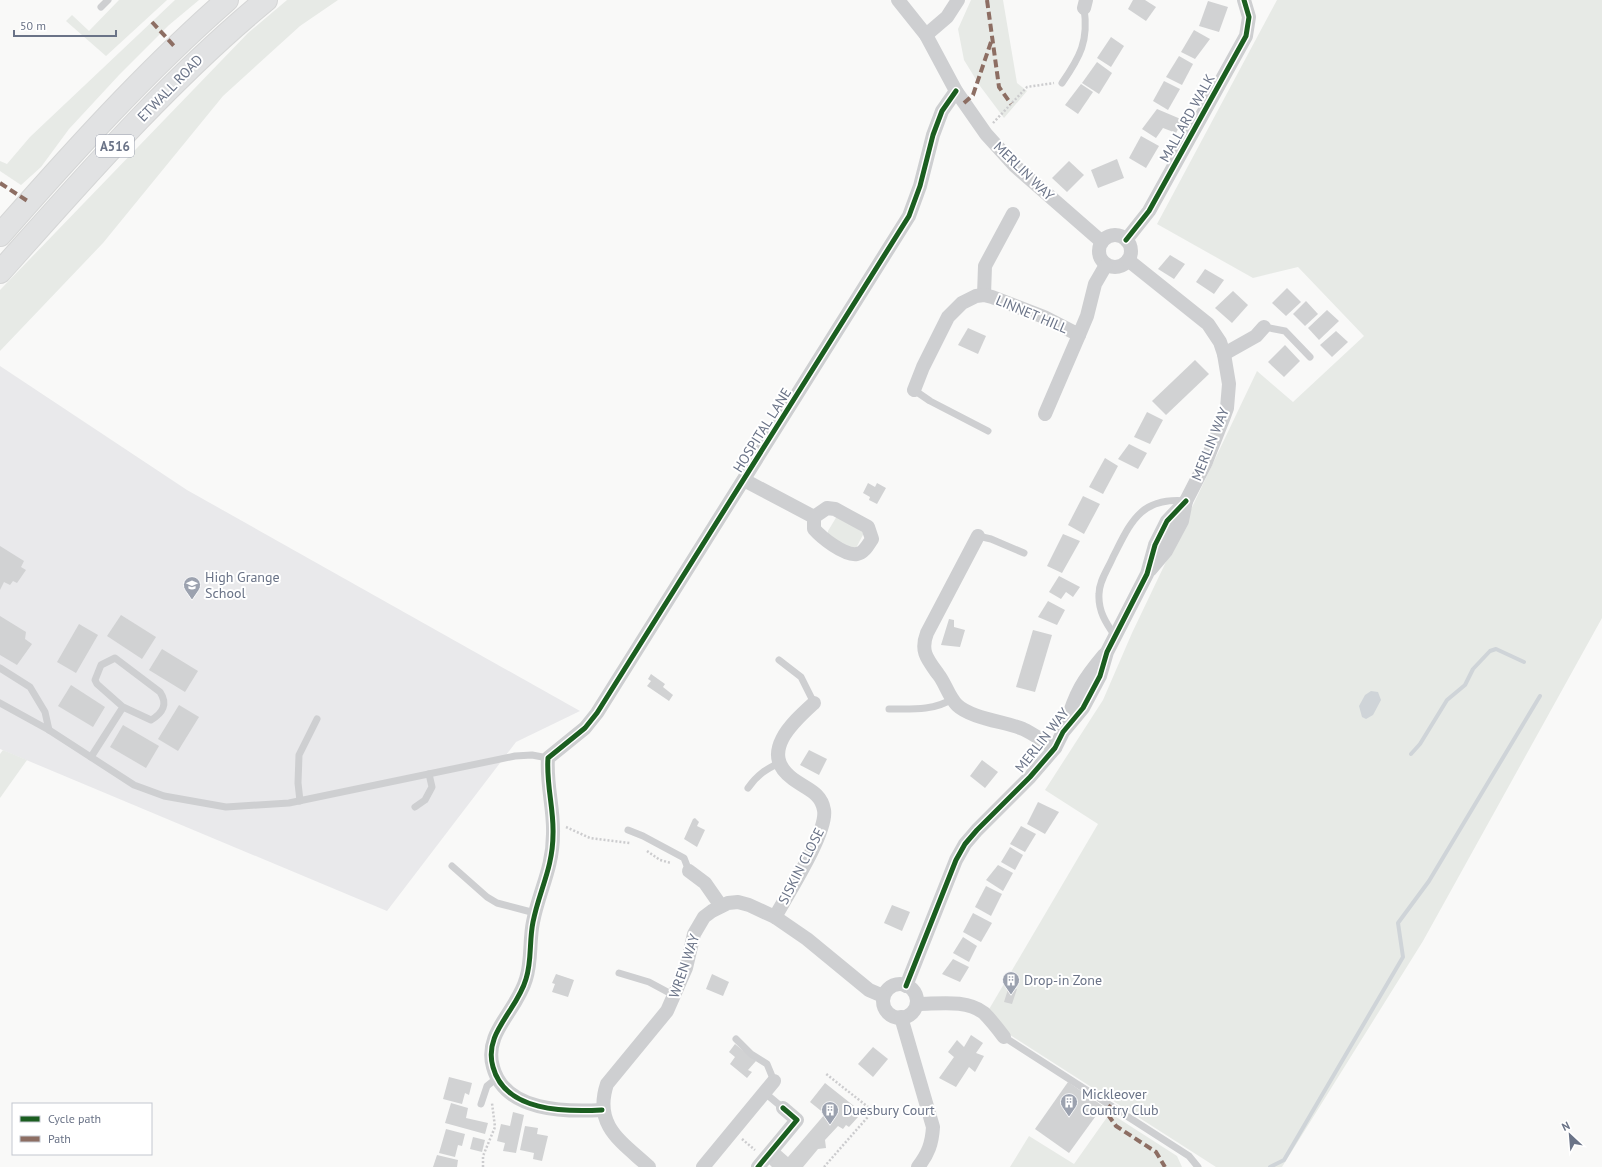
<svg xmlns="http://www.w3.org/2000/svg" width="1602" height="1167" viewBox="0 0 1602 1167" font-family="'PT Sans',sans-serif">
<rect width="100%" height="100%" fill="#f9f9f8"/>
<polygon fill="#e9e9eb" points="0,366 187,490 580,711 516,742 387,911 0,749"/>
<g fill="#e7eae6">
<polygon points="119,0 167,0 106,56 66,21 72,15 89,31"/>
<polygon points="175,0 199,0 169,25 119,75 69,129 41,167 21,185 0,171 0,161 7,164 30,137"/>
<polygon points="287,0 338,0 300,26 223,96 103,243 0,351 0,290 248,33"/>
<polygon points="971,0 1003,0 1017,83 1027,91 1004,118 980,86 964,60 958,29"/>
<polygon points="1277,0 1602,0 1602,618 1423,941 1282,1167 1216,1167 1007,1033 988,1011 1098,824 1045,790 1103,700 1132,633 1257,371 1293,402 1364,336 1298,267 1253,278 1157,224"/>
<polygon points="837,516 864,533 856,548 852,549 828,536 828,531"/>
<polygon points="3,750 27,760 0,798 0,754"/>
<polygon points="1110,1113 1177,1156 1182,1167 1010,1167 1029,1136 1074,1164"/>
</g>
<polygon fill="#cfd4d8" points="1371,691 1378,692 1381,700 1373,715 1366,719 1362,717 1359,706 1365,695"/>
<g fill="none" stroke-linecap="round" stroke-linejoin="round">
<g stroke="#cfd4d8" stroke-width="4">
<polyline points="1411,754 1420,744 1447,700 1465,685 1473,669 1490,651 1496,649 1524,662"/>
<polyline points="1270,1167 1284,1160 1403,957 1398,923 1429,881 1540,696"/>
</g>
</g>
<g fill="#d1d2d3">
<polygon points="1133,0 1145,0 1156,7 1146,21 1128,9"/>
<polygon points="1208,1 1228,7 1219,32 1199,26"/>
<polygon points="1194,30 1210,39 1195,59 1181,52"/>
<polygon points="1111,37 1124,46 1111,67 1097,58"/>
<polygon points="1179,56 1193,64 1182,85 1166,77"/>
<polygon points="1097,62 1112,73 1099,94 1082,83"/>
<polygon points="1164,81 1180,89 1168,110 1153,101"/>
<polygon points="1081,84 1093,92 1078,114 1065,105"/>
<polygon points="1157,109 1183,120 1176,133 1163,128 1156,138 1142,129"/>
<polygon points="1141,136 1159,146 1146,168 1129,158"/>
<polygon points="1117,159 1124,178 1098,188 1091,170"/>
<polygon points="1069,161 1084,175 1067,192 1052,178"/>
<polygon points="1170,255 1185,264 1174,279 1158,269"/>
<polygon points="1205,269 1224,280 1214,294 1196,282"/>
<polygon points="1287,288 1301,302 1286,316 1272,303"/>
<polygon points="1233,291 1248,305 1232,323 1215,308"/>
<polygon points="1306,301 1318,314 1305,326 1293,314"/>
<polygon points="1327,310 1339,321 1319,340 1308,328"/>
<polygon points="968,328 986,336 978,354 958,345"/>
<polygon points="1336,331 1348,342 1332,357 1320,345"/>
<polygon points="1285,345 1300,361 1284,377 1268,362"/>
<polygon points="1195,360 1209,374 1166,415 1152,401"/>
<polygon points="1147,412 1163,420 1150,444 1134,437"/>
<polygon points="1129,444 1147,453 1138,469 1118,459"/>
<polygon points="1105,458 1118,466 1103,494 1089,487"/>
<polygon points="868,483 875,487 877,483 886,488 877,504 869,500 870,497 863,493"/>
<polygon points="1083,496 1100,504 1084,534 1068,525"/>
<polygon points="1063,534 1080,541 1062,573 1047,566"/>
<polygon points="0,546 24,561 21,567 26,570 17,583 13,581 10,585 4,582 0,590"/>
<polygon points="1059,576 1080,587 1073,597 1066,592 1061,599 1049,592"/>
<polygon points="1048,601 1065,610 1057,625 1038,617"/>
<polygon points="121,615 156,637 142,659 107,636"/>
<polygon points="0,616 26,632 25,639 32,644 17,665 0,655"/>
<polygon points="949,619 954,620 954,627 965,630 960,647 941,645"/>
<polygon points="79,624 98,635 76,673 57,662"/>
<polygon points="1033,630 1052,635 1035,692 1016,687"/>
<polygon points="162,649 198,671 185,692 149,670"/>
<polygon points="651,674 665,684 663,687 673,695 669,701 647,686 651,681 648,679"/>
<polygon points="71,685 105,707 93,727 58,706"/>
<polygon points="179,705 199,717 178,751 158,739"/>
<polygon points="123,725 159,746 146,768 110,747"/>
<polygon points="809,750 827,759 819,775 800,765"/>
<polygon points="982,760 998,772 985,788 970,776"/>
<polygon points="1038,802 1059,812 1045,834 1027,824"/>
<polygon points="695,818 699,822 697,826 705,830 697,847 684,839 693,819"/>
<polygon points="1021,826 1036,834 1025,852 1010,844"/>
<polygon points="1010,847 1023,855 1015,870 1001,862"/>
<polygon points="998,865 1013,873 1003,891 986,880"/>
<polygon points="986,886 1002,894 991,916 975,907"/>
<polygon points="892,905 910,912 902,931 884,923"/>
<polygon points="973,913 992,923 981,942 963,932"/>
<polygon points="963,937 977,946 969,962 953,953"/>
<polygon points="953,959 969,967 960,982 942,974"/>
<polygon points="556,974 574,980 568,997 552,992 555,984 552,983"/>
<polygon points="712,974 729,982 723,996 706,989"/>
<polygon points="1009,986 1017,989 1012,1004 1004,1002"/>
<polygon points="971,1035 983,1043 976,1053 984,1056 975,1072 969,1067 956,1087 939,1078 954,1057 948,1052 957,1040 964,1047"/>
<polygon points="735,1044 756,1061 748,1070 752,1072 747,1078 730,1064 735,1057 729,1052"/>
<polygon points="873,1047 888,1059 873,1077 858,1064"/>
<polygon points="449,1077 472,1083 469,1095 465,1093 462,1104 443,1099"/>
<polygon points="1068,1082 1103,1106 1069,1153 1035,1129"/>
<polygon points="825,1083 859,1110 855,1115 858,1117 849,1127 846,1125 843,1129 838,1126 825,1140 826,1148 818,1149 803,1167 772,1167 769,1164 780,1150 788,1157 825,1114 810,1102"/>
<polygon points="451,1103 468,1108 466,1118 488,1123 485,1134 445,1123"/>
<polygon points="513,1112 524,1115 516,1153 503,1151 505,1143 497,1141 501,1124 510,1126"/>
<polygon points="525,1126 538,1128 537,1134 548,1136 542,1161 533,1159 534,1153 520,1150"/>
<polygon points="446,1129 465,1134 462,1146 458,1145 455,1157 439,1153"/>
<polygon points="473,1137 485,1140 482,1152 470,1149"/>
<polygon points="437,1155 458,1160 457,1167 433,1167"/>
</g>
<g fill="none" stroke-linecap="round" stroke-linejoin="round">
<g stroke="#d5d6d6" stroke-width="24">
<g id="highway">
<path d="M0,235C72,153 145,72 227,0"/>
<path d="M0,272C84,178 168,81 266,0"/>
</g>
</g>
<g stroke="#ccccce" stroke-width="2.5" stroke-dasharray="2 2" stroke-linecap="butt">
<polyline points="993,123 1027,87 1054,83"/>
<polyline points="566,827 590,838 630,843"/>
<polyline points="647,851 660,860 671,863"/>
<polyline points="742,1139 755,1150"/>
<polyline points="483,1167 483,1156 495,1127 492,1103"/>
<polyline points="824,1167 873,1111 825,1073"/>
</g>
<g stroke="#cecfd1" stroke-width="7">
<polyline points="101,7 108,0"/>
<path d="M1062,83C1080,57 1089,41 1084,8"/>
<polyline points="1264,327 1285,331 1310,357"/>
<polyline points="914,390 930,401 988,431"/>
<polyline points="978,536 991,539 1024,553"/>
<path d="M1115,636C1106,623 1098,611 1099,594C1099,581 1108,569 1113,557C1131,522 1140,497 1186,501"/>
<polyline points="779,660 801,677 814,703"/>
<polyline points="0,668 30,687 45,712 49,730"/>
<polyline points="0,703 49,730 134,785 164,796 226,807 289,803 515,756 532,755 548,758"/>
<path d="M889,709C910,709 934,711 952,699"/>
<path d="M91,757L123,707L97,684L95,680L101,665L115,658L160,692C168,704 163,713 151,720L123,707"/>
<path d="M748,788C757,775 766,769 781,762"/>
<polyline points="300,801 298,783 299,755 317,719"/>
<polyline points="415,807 425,800 432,787 429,774"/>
<polyline points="628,830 643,836 684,858 689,871"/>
<polyline points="452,866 487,897 497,903 535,913"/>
<polyline points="619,973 649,982 675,996"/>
<polyline points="1004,1037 1189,1156 1198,1167"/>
<polyline points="736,1039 751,1054 767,1064 774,1081"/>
<polyline points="765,1093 783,1108"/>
<polyline points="481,1104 487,1086 497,1078"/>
</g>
<g stroke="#cecfd1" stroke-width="14">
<polyline points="898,0 926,35 956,91 986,134 1015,166 1102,242"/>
<polyline points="1084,8 1086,0"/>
<polyline points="926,35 947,17 958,0"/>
<circle cx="1115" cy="251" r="16"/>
<polyline points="1126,240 1149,211 1246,36 1249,17 1244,0"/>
<polyline points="1128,260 1208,324 1220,342 1224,354 1229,384 1227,408 1223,419 1206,462 1186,501 1182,521 1166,551 1150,570"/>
<polyline points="984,295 985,266 1013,214"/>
<polyline points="1224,354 1256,336 1264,327"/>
<polyline points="914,390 923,367 948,317 962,303 976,296 984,295 992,297 1044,317 1079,335 1087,316 1095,284 1106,265"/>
<polyline points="1045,414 1079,335"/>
<path d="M744,480L814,517L827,508L835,509L868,527L872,539C868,545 864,553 857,554C844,556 821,537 814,529V517"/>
<path d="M978,536L927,633C920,651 927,659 938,674C946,684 948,696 957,705C970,718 1006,722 1023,729C1034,734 1044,742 1055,748"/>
<path d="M1066,725C1075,693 1083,680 1104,655"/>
<polyline points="689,871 705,883 721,906"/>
<path d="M775,917C787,895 828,832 824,810C821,792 806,789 793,779C758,753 793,722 814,703"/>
<circle cx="900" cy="1001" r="17"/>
<polyline points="906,986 956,860 965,844 977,830 1030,777 1055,748 1063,732 1083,708 1100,676 1107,652 1147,574 1155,545 1167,521 1186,501"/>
<path d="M917,1004C939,1004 966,999 984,1013C991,1020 998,1029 1004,1037"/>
<path d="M901,1017L933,1127C932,1144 928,1154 918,1167"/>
<path d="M602,1110C566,1112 505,1112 493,1067C483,1033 517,1011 526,979C532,961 529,941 533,922C539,891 553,868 553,834C554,809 546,784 548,758L585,728L597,713L909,216L920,186L933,135L942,111L956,91"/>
<path d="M649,1167C622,1142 593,1126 607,1084L667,1011L686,968L694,934L704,917L712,911L728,903L738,902L749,905L775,917L807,939L869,990L883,996"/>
<polyline points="703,1167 774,1081"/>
<polyline points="758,1167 797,1120 783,1108"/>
</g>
<use href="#highway" stroke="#e1e2e3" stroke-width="22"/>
<g stroke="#8d6e63" stroke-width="4" stroke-dasharray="8 4" stroke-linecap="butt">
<polyline points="987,0 999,87 1011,104"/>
<polyline points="152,22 175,47"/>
<polyline points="964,103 973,95 991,42"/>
<polyline points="0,183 29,202"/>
<polyline points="1111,1105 1106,1112 1116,1126 1156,1152 1165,1167"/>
</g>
<g stroke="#fff" stroke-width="8">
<g id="cycleway">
<polyline points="1126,240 1149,211 1246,36 1249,17 1244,0"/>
<polyline points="906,986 956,860 965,844 977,830 1030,777 1055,748 1063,732 1083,708 1100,676 1107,652 1147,574 1155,545 1167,521 1186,501"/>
<path d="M602,1110C566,1112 505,1112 493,1067C483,1033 517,1011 526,979C532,961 529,941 533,922C539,891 553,868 553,834C554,809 546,784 548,758L585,728L597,713L909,216L920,186L933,135L942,111L956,91"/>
<polyline points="758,1167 797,1120 783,1108"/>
</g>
</g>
<use href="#cycleway" stroke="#1b5e20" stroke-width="5"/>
</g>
<defs>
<g id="school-pin" transform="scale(0.9)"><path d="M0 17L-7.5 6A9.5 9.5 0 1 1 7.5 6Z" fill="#9ca2af" stroke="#fff"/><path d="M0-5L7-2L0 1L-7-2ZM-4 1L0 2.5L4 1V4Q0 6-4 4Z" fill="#fff"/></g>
<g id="building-pin" transform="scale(0.9)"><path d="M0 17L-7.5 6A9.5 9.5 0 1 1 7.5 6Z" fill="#9ca2af" stroke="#fff"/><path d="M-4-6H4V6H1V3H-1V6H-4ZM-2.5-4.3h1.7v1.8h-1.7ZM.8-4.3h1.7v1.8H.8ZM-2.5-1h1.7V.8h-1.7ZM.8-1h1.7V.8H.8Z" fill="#fff"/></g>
</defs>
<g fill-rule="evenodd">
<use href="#school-pin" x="192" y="585"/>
<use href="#building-pin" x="1011" y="980"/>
<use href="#building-pin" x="1069" y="1102"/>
<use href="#building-pin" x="830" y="1110"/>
</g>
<g text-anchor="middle" stroke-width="4" stroke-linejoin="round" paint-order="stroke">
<rect fill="#fff" stroke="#979dab" stroke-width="1" x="96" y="135" width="38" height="22" rx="3"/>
<g font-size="13" font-weight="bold" fill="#6a7387">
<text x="115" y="151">A516</text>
</g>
<g font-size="14" fill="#6a7387" stroke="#fff">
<text transform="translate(170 88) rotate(-46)" y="5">ETWALL ROAD</text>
<text transform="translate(1187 118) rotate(-61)" y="5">MALLARD WALK</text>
<text transform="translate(1024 171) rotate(44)" y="5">MERLIN WAY</text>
<text transform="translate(1032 314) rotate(23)" y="5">LINNET HILL</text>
<text transform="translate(762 430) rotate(-58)" y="5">HOSPITAL LANE</text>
<text transform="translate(1210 444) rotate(-68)" y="5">MERLIN WAY</text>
<text transform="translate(1042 740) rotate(-52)" y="5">MERLIN WAY</text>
<text transform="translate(801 866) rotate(-63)" y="5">SISKIN CLOSE</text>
<text transform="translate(684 966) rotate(-71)" y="5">WREN WAY</text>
</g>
<g font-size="14" fill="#6a7387" stroke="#fff" text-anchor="start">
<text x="205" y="582">High Grange<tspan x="205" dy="16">School</tspan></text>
<text x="1024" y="985">Drop-in Zone</text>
<text x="1082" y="1099">Mickleover<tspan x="1082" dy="16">Country Club</tspan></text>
<text x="843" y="1115">Duesbury Court</text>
</g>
</g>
<rect x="12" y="1103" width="140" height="52" fill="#ffffff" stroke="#c3c7cf"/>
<rect x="20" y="1116" width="20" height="6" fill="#1b5e20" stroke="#c3c7cf"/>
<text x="48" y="1123" font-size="12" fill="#6a7387">Cycle path</text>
<rect x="20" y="1136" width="20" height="6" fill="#8d6e63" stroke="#c3c7cf"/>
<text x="48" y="1143" font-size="12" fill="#6a7387">Path</text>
<g transform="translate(1570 1135) rotate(334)" stroke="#ffffff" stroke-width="3" paint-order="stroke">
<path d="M0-3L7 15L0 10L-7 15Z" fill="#6a7387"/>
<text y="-6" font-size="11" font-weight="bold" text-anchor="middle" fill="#6a7387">N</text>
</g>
<path d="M14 30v6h102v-6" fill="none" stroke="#6a7387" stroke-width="2"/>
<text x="20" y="30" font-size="12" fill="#6a7387" stroke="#ffffff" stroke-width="3" paint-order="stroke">50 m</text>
</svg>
